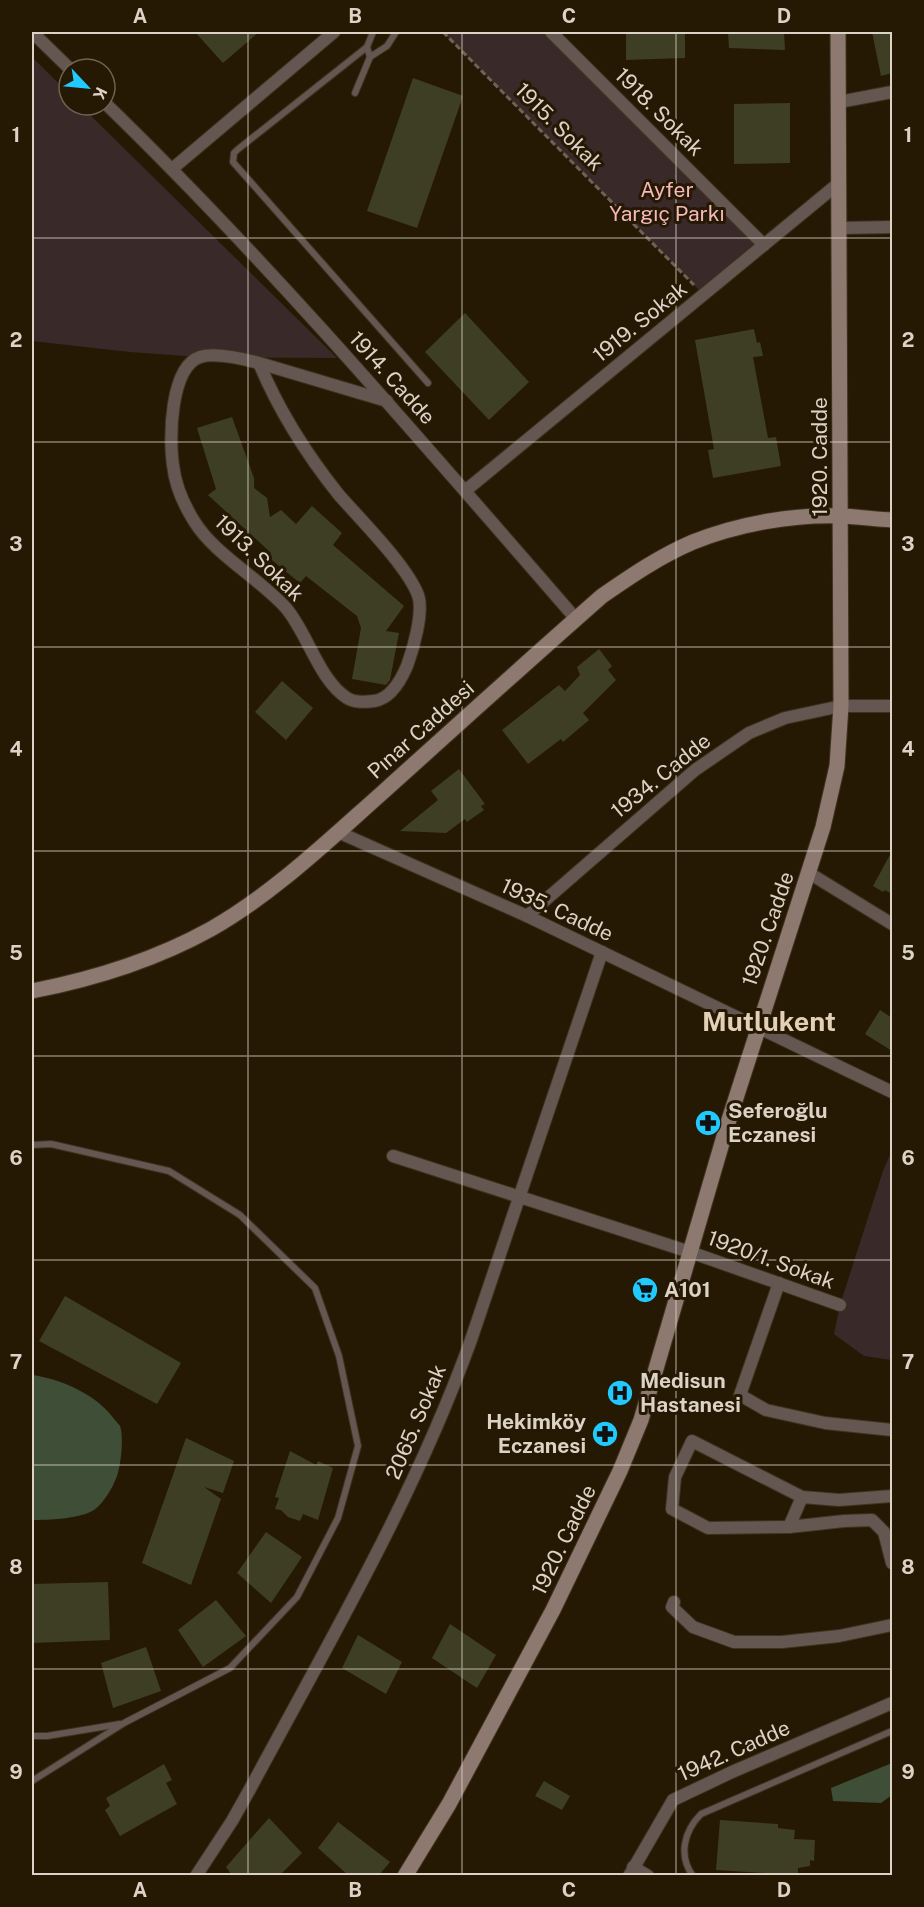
<svg xmlns="http://www.w3.org/2000/svg" width="924" height="1907" viewBox="0 0 924 1907" font-family="'Public Sans',sans-serif">
<rect width="100%" height="100%" fill="#261904"/>
<g fill="#3a2929">
<polygon points="443,32 551,32 764,245 704,295"/>
<polygon points="32,57 69,94 69,105 80,105 337,358 200,357 130,352 32,341"/>
<polygon points="892,1150 892,1360 864,1356 834,1334 840,1305 883,1171"/>
</g>
<g fill="#3e4e37">
<path d="M32,1375C60,1379 93,1393 111,1415C113,1418 118,1423 120,1426C124,1437 121,1465 117,1476C113,1487 104,1503 94,1510C80,1519 48,1520 32,1520Z"/>
<polygon points="892,1763 892,1795 881,1803 833,1801 831,1788"/>
</g>
<g fill="#3e3e24">
<polygon points="195,32 259,32 223,63"/>
<polygon points="626,32 685,32 685,58 626,60"/>
<polygon points="728,32 784,32 785,50 729,48"/>
<polygon points="872,32 892,32 892,73 881,76"/>
<polygon points="413,78 463,96 417,228 367,211"/>
<polygon points="790,103 790,163 734,164 734,104"/>
<polygon points="465,313 529,382 489,420 425,352"/>
<polygon points="754,329 757,343 760,342 763,356 753,357 768,438 776,437 781,466 713,478 708,450 714,449 695,340"/>
<polygon points="232,417 254,478 254,488 267,498 270,517 281,510 296,524 312,506 342,533 333,545 404,606 386,631 399,633 390,680 386,685 352,679 361,628 357,616 306,576 300,583 268,557 271,553 208,495 216,489 197,428"/>
<polygon points="599,649 612,666 608,670 616,680 583,713 589,720 563,742 561,739 528,764 502,730 559,685 565,691 580,675 577,667"/>
<polygon points="282,681 313,708 286,740 255,712"/>
<polygon points="459,769 485,804 481,806 484,810 467,822 465,819 446,833 400,831 438,800 431,791"/>
<polygon points="892,851 892,894 885,890 883,892 873,886"/>
<polygon points="880,1010 892,1018 892,1051 865,1034"/>
<polygon points="65,1296 181,1363 157,1404 39,1341"/>
<polygon points="186,1438 234,1461 223,1493 204,1487 221,1499 191,1585 142,1563"/>
<polygon points="290,1451 316,1465 318,1461 333,1468 318,1520 303,1514 300,1521 288,1517 281,1510 275,1509 279,1498 275,1497"/>
<polygon points="266,1532 302,1557 271,1603 237,1573"/>
<polygon points="108,1582 110,1640 32,1643 32,1584"/>
<polygon points="216,1600 246,1636 203,1667 178,1630"/>
<polygon points="450,1624 496,1655 477,1688 432,1658"/>
<polygon points="358,1635 402,1662 386,1694 342,1668"/>
<polygon points="146,1647 161,1691 113,1708 101,1663"/>
<polygon points="164,1764 172,1780 166,1783 177,1804 120,1836 105,1810 110,1806 106,1798"/>
<polygon points="544,1781 570,1796 562,1810 535,1796"/>
<polygon points="269,1818 302,1853 280,1875 232,1875 226,1867"/>
<polygon points="720,1820 778,1824 778,1828 795,1830 794,1839 815,1840 814,1861 810,1860 810,1866 798,1868 798,1875 716,1870"/>
<polygon points="338,1822 390,1862 379,1875 348,1875 318,1848"/>
</g>
<g fill="none" stroke-linecap="round" stroke-linejoin="round">
<g stroke="#3f331f" stroke-width="8">
<g id="lane">
<polyline points="367,47 237,150 234,153 233,162 428,383"/>
<polyline points="370,57 387,46 396,32"/>
<polyline points="355,93 370,57 367,47 373,32"/>
<polyline points="32,1145 51,1144 169,1171 240,1215 315,1288 339,1356 358,1446 338,1518 297,1597 230,1668 124,1723 32,1781"/>
<polyline points="32,1736 47,1736 120,1724"/>
<path d="M693,1876C678,1856 684,1831 701,1814L892,1731"/>
</g>
</g>
<g stroke="#3f331f" stroke-width="14">
<g id="street">
<polyline points="32,32 70,69"/>
<polyline points="551,32 764,245"/>
<polyline points="839,102 892,92"/>
<path d="M105,103C273,266 423,443 576,619"/>
<polyline points="172,169 334,32"/>
<polyline points="840,228 892,227"/>
<path d="M259,363C279,411 307,455 339,495C361,520 407,566 418,595C424,612 413,650 407,666C401,680 390,699 374,701C365,702 355,703 347,698C319,680 308,634 286,608C259,578 214,554 194,521C184,505 175,484 173,465C169,439 170,367 200,357C215,352 244,359 259,363L387,401"/>
<polyline points="465,491 839,183"/>
<polyline points="338,832 527,916 892,1092"/>
<polyline points="809,873 892,924"/>
<polyline points="527,916 695,770 749,733 785,718 841,706 892,706"/>
<polyline points="393,1156 690,1252 840,1305"/>
<polyline points="779,1283 740,1395 766,1410 825,1423 892,1430"/>
<polyline points="802,1497 789,1527 844,1521 872,1520 884,1532 892,1563"/>
<polyline points="789,1527 708,1528 672,1509 675,1477 692,1441 802,1497 839,1500 892,1496"/>
<polyline points="674,1602 672,1607 693,1627 734,1642 782,1642 839,1636 892,1625"/>
<polyline points="633,1867 648,1876"/>
<path d="M196,1876L232,1821L250,1789C329,1642 414,1498 471,1340L602,952"/>
<polyline points="629,1876 673,1800 732,1772 892,1703"/>
</g>
</g>
<g stroke="#3f331f" stroke-width="17">
<g id="secondary">
<path d="M32,991C94,979 155,960 211,929C274,893 328,841 382,793C455,727 528,661 602,596C631,576 660,556 693,542C738,524 793,514 842,516C859,517 876,519 892,520"/>
<polyline points="405,1876 449,1804 553,1610 620,1471 641,1420 727,1126 823,827 837,766 841,706 838,32"/>
</g>
</g>
<polyline stroke="#6e6351" stroke-width="3" stroke-dasharray="6 3" stroke-linecap="butt" points="443,32 694,285"/>
<use href="#lane" stroke="#645751" stroke-width="6"/>
<use href="#street" stroke="#645751" stroke-width="12"/>
<use href="#secondary" stroke="#8d7970" stroke-width="15"/>
</g>
<path fill="none" stroke="#dcd3c6" stroke-width="1.5" stroke-opacity="0.55" d="M248,32V1876M462,32V1876M676,32V1876M32,238H892M32,442H892M32,647H892M32,851H892M32,1056H892M32,1260H892M32,1465H892M32,1669H892"/>
<defs>
<g id="pharmacy-disc" transform="scale(1.35)"><circle r="9.5" fill="#21c9fd" stroke="#261904"/><path d="M-2-6h4v4h4v4h-4v4h-4v-4h-4v-4h4Z" fill="#111"/></g>
<g id="supermarket-disc" transform="scale(1.35)"><circle r="9.5" fill="#21c9fd" stroke="#261904"/><path d="M-6-5.5h2.5l.6 2H6L4.5 2H-2.5L-4.4-4H-6ZM-1.5 3.2a1.3 1.3 0 1 0 .1 0ZM3 3.2a1.3 1.3 0 1 0 .1 0Z" fill="#111"/></g>
<g id="hospital-disc" transform="scale(1.35)"><circle r="9.5" fill="#21c9fd" stroke="#261904"/><path d="M-5-5h3v3.5h4V-5h3V5h-3V1.5h-4V5h-3Z" fill="#111"/></g>
</defs>
<g fill-rule="evenodd">
<use href="#pharmacy-disc" x="708" y="1123"/>
<use href="#supermarket-disc" x="645" y="1290"/>
<use href="#hospital-disc" x="620" y="1393"/>
<use href="#pharmacy-disc" x="605" y="1434"/>
</g>
<g text-anchor="middle" stroke-width="6" stroke-linejoin="round" paint-order="stroke">
<g font-size="21" fill="#dcd3c6" stroke="#261904">
<text transform="translate(659 112) rotate(45)" y="7">1918. Sokak</text>
<text transform="translate(559 127) rotate(45)" y="7">1915. Sokak</text>
<text transform="translate(640 322) rotate(-39)" y="7">1919. Sokak</text>
<text transform="translate(392 378) rotate(48)" y="7">1914. Cadde</text>
<text transform="translate(820 457) rotate(-90)" y="7">1920. Cadde</text>
<text transform="translate(259 558) rotate(44)" y="7">1913. Sokak</text>
<text transform="translate(421 730) rotate(-42)" y="7">Pınar Caddesi</text>
<text transform="translate(661 776) rotate(-39)" y="7">1934. Cadde</text>
<text transform="translate(557 910) rotate(25)" y="7">1935. Cadde</text>
<text transform="translate(768 929) rotate(-71)" y="7">1920. Cadde</text>
<text transform="translate(771 1260) rotate(20)" y="7">1920/1. Sokak</text>
<text transform="translate(416 1422) rotate(-67)" y="7">2065. Sokak</text>
<text transform="translate(564 1540) rotate(-64)" y="7">1920. Cadde</text>
<text transform="translate(734 1751) rotate(-24)" y="7">1942. Cadde</text>
</g>
<g font-size="21" fill="#f6b8ba" stroke="#261904">
<text x="667" y="197">Ayfer<tspan x="667" dy="24">Yargıç Parkı</tspan></text>
</g>
<g font-size="21" font-weight="bold" fill="#dcd3c6" stroke="#261904" text-anchor="start">
<text x="728" y="1118">Seferoğlu<tspan x="728" dy="24">Eczanesi</tspan></text>
<text x="664" y="1297">A101</text>
<text x="640" y="1388">Medisun<tspan x="640" dy="24">Hastanesi</tspan></text>
<text x="586" y="1429" text-anchor="end">Hekimköy<tspan x="586" dy="24">Eczanesi</tspan></text>
</g>
<g font-size="27" font-weight="bold" fill="#e3d0b6" stroke="#261904">
<text x="769" y="1031">Mutlukent</text>
</g>
</g>
<rect width="924" height="1907" fill="none" stroke="#261904" stroke-width="66"/>
<g transform="translate(87 87) rotate(116)"><circle r="28" fill="#261904" stroke="#6f6352" stroke-width="1.5"/>
<path d="M0-4.5L10 22L0 15L-10 22Z" fill="#21c9fd"/>
<text y="-9" font-size="16" font-weight="bold" text-anchor="middle" fill="#dcd3c6">K</text>
</g>
<rect x="33" y="33" width="858" height="1841" fill="none" stroke="#dcd3c6" stroke-width="2"/>
<g font-size="20" text-anchor="middle" font-weight="bold" fill="#dcd3c6">
<text x="140" y="23">A</text>
<text x="355" y="23">B</text>
<text x="569" y="23">C</text>
<text x="784" y="23">D</text>
<text x="16" y="142">1</text>
<text x="908" y="142">1</text>
<text x="16" y="347">2</text>
<text x="908" y="347">2</text>
<text x="16" y="551">3</text>
<text x="908" y="551">3</text>
<text x="16" y="756">4</text>
<text x="908" y="756">4</text>
<text x="16" y="960">5</text>
<text x="908" y="960">5</text>
<text x="16" y="1165">6</text>
<text x="908" y="1165">6</text>
<text x="16" y="1369">7</text>
<text x="908" y="1369">7</text>
<text x="16" y="1574">8</text>
<text x="908" y="1574">8</text>
<text x="16" y="1779">9</text>
<text x="908" y="1779">9</text>
<text x="140" y="1897">A</text>
<text x="355" y="1897">B</text>
<text x="569" y="1897">C</text>
<text x="784" y="1897">D</text>
</g>
</svg>
